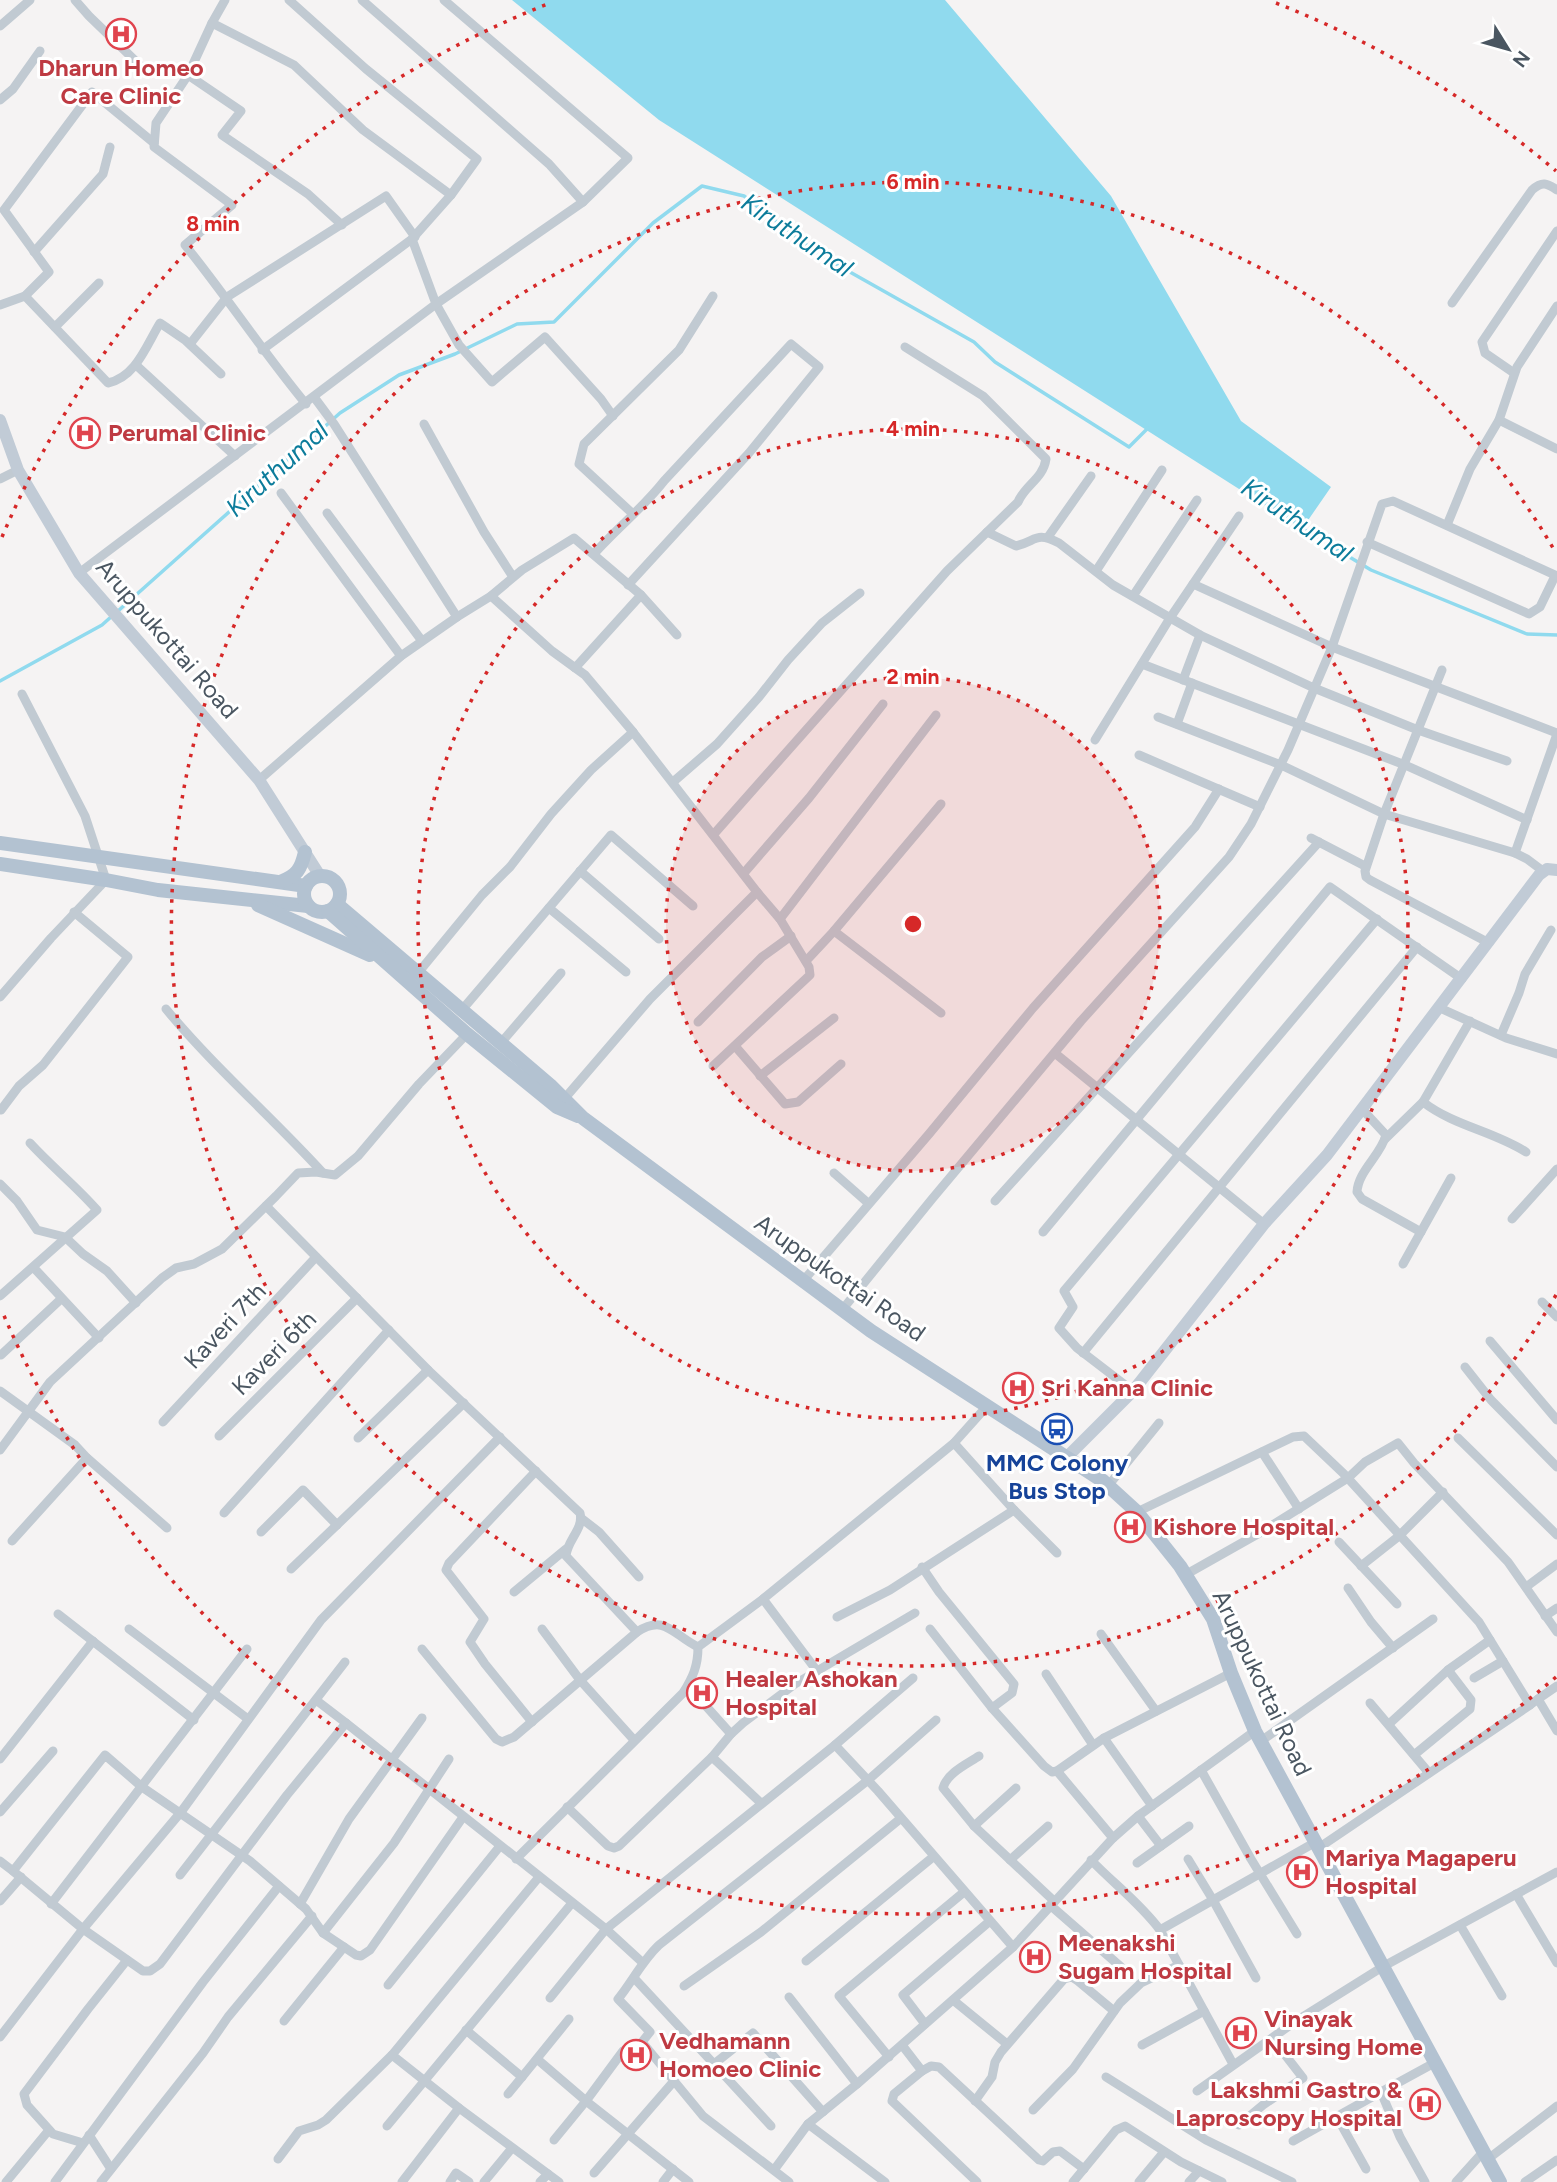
<svg xmlns="http://www.w3.org/2000/svg" width="1557" height="2182" viewBox="0 0 1557 2182" font-family="Figtree,sans-serif">
<rect width="100%" height="100%" fill="#f5f3f3"/>
<polygon fill="#90daee" points="512,0 945,0 1111,196 1241,421 1331,487 1302,529 659,120"/>
<g fill="none" stroke-linecap="round" stroke-linejoin="round">
<g stroke="#90daee" stroke-width="3.5">
<polyline points="1300,527 1371,570 1527,634 1557,635"/>
<polyline points="118,611 340,413 399,375 455,354 517,324 554,322 653,223 702,186 744,196 818,254 974,342 995,362 1129,447 1148,428"/>
<polyline points="0,681 102,625 112,616"/>
</g>
<g stroke="#c1cad2" stroke-width="9">
<polyline points="75,0 89,16 149,74"/>
<polyline points="289,0 366,69 477,159 451,195"/>
<polyline points="362,0 549,164 583,202 436,304 459,345 492,382 545,337 601,399 613,416"/>
<polyline points="444,0 628,158 583,202"/>
<path d="M212,23L188,75L156,123L154,147L232,205L185,245C227,297 263,352 306,404"/>
<polyline points="0,26 30,0"/>
<polyline points="188,75 241,111 222,135 308,194 342,225"/>
<polyline points="0,100 13,89 40,51"/>
<polyline points="34,252 103,174 110,147"/>
<path d="M25,296L108,383C136,377 146,346 160,323L185,340L221,374"/>
<path d="M1452,303L1532,190C1542,181 1547,183 1557,190"/>
<polyline points="0,305 25,296 49,272 4,210 92,92 154,143"/>
<polyline points="55,327 99,283"/>
<polyline points="190,344 227,297 386,196 415,237"/>
<polyline points="262,350 412,239"/>
<polyline points="136,365 235,456"/>
<polyline points="1514,373 1485,353 1482,342 1557,231"/>
<polyline points="1499,420 1557,449"/>
<polyline points="424,424 484,532 513,577"/>
<polyline points="0,479 18,470"/>
<polyline points="281,493 401,656"/>
<polyline points="327,513 422,641"/>
<polyline points="633,514 579,464 584,444 679,350 713,296"/>
<polyline points="1447,525 1470,469 1499,420 1517,367 1557,306"/>
<path d="M987,532L1016,546C1037,541 1035,531 1059,543L1113,585L1200,635L1314,688L1418,730L1507,761"/>
<polyline points="1048,537 1091,476"/>
<polyline points="1367,542 1529,614 1540,607 1555,576"/>
<path d="M594,554C616,529 643,508 664,481L791,344L819,367L749,453L628,585"/>
<polyline points="1096,571 1162,470"/>
<polyline points="79,573 436,304 412,239 451,195 363,130 294,65 212,23 225,0"/>
<polyline points="1193,584 1332,647 1557,733"/>
<polyline points="491,596 552,651 585,675 633,732"/>
<polyline points="1133,596 1197,500"/>
<polyline points="457,617 491,596 522,570 574,538 641,595 677,635"/>
<polyline points="1142,664 1405,765 1527,820"/>
<polyline points="575,668 641,595"/>
<polyline points="1442,670 1384,814 1365,871 1366,877 1370,880 1489,943"/>
<polyline points="1183,680 1200,635"/>
<polyline points="1158,717 1281,765 1384,814 1515,853 1527,859 1543,871"/>
<polyline points="1177,724 1192,683"/>
<polyline points="1095,740 1170,618 1239,516"/>
<polyline points="1139,755 1260,807"/>
<polyline points="259,780 401,656 457,617 334,424 314,397"/>
<polyline points="673,782 717,744 759,697 788,660 822,623 860,593"/>
<path d="M714,834L947,571L1018,502C1025,485 1043,479 1046,459L983,396L905,347"/>
<polyline points="1311,838 1365,866"/>
<polyline points="1515,853 1557,734"/>
<polyline points="580,871 659,939"/>
<polyline points="744,873 809,798 883,704"/>
<polyline points="549,908 626,972"/>
<polyline points="780,919 936,715"/>
<polyline points="834,931 941,1013"/>
<polyline points="806,961 834,931 941,804"/>
<polyline points="418,973 482,895 510,867 551,814 591,770 633,732 757,892 650,999 565,1098"/>
<polyline points="0,997 51,938 106,880 85,816 22,694"/>
<polyline points="1440,1008 1506,1038 1557,1054"/>
<path d="M166,1009C214,1067 272,1117 323,1173"/>
<polyline points="461,1011 611,835 693,906"/>
<path d="M1470,1021L1423,1102C1454,1126 1493,1131 1526,1152"/>
<polyline points="698,1022 762,957 791,936"/>
<polyline points="1501,1035 1519,993 1525,974 1551,930"/>
<polyline points="500,1044 561,973"/>
<polyline points="735,1046 785,1104 798,1102 841,1064"/>
<polyline points="1056,1054 1264,1224"/>
<polyline points="713,1066 810,975 809,967 780,919 757,892"/>
<polyline points="760,1076 834,1018"/>
<path d="M1362,1109L1386,1135C1381,1155 1358,1171 1357,1192L1362,1199L1421,1232"/>
<polyline points="1,1110 19,1086 43,1065 128,957 74,912"/>
<polyline points="1385,1139 1423,1102"/>
<polyline points="834,1173 868,1203"/>
<polyline points="0,1184 17,1201 37,1230 65,1237 83,1254 107,1271 136,1303"/>
<polyline points="995,1201 1319,842"/>
<path d="M266,1206L428,1370L580,1513C584,1529 567,1540 566,1556L637,1632"/>
<polyline points="1512,1219 1557,1169"/>
<polyline points="1043,1232 1330,887 1462,979"/>
<polyline points="1403,1264 1451,1178"/>
<polyline points="34,1268 99,1338"/>
<polyline points="803,1281 929,1134 1033,1008 1195,827 1219,789"/>
<path d="M0,1296L97,1210C76,1186 52,1167 30,1143"/>
<polyline points="1542,1302 1557,1317"/>
<polyline points="842,1310 932,1199 1081,1021 1229,857 1251,824 1288,750 1332,647 1382,504 1393,501 1557,576"/>
<polyline points="1490,1341 1557,1420"/>
<polyline points="1083,1353 1417,947"/>
<polyline points="1,1355 61,1299"/>
<polyline points="1465,1367 1491,1400 1557,1467"/>
<polyline points="0,1391 75,1445 87,1458 167,1528"/>
<polyline points="1133,1391 1077,1348 1059,1328 1073,1307 1064,1291 1377,919"/>
<polyline points="163,1422 316,1257"/>
<polyline points="219,1436 357,1298"/>
<polyline points="358,1438 428,1370"/>
<polyline points="1458,1438 1557,1535"/>
<polyline points="954,1443 1014,1510 1057,1553"/>
<polyline points="0,1450 50,1382 162,1278 176,1268 194,1264 222,1249 276,1196 298,1173 316,1172 335,1175 358,1156 419,1084 467,1034"/>
<polyline points="1262,1452 1299,1509"/>
<polyline points="1108,1486 1159,1423"/>
<polyline points="1137,1512 1293,1437 1304,1436 1344,1474 1479,1622 1530,1705 1538,1699 1557,1731"/>
<polyline points="224,1513 389,1330"/>
<polyline points="581,1518 599,1532 639,1577"/>
<polyline points="261,1532 303,1490 337,1525"/>
<polyline points="12,1541 87,1458"/>
<polyline points="1339,1542 1397,1604"/>
<polyline points="1361,1566 1399,1536 1443,1492"/>
<polyline points="922,1567 939,1592 1014,1684 1012,1693 992,1708"/>
<polyline points="291,1569 464,1403"/>
<polyline points="1185,1575 1263,1531 1348,1478 1365,1462 1398,1443 1414,1463 1508,1562 1557,1632"/>
<polyline points="1526,1587 1557,1564"/>
<polyline points="1348,1588 1371,1622 1393,1648"/>
<polyline points="514,1592 566,1549"/>
<polyline points="763,1599 817,1671"/>
<polyline points="58,1614 194,1720"/>
<polyline points="1545,1616 1557,1608"/>
<polyline points="837,1617 890,1590 1014,1510"/>
<polyline points="129,1629 248,1719"/>
<polyline points="542,1629 580,1680 634,1740"/>
<polyline points="930,1629 992,1708 1044,1766 1052,1772 1057,1771 1104,1738 1231,1673"/>
<polyline points="1101,1634 1156,1711"/>
<path d="M422,1649L496,1739L502,1742L514,1737L637,1632C665,1614 672,1634 698,1647"/>
<polyline points="1448,1670 1490,1640"/>
<polyline points="1046,1674 1093,1745"/>
<polyline points="1474,1678 1503,1661"/>
<polyline points="688,1686 731,1734"/>
<polyline points="1538,1699 1557,1686"/>
<polyline points="316,1700 346,1723"/>
<polyline points="1370,1703 1429,1773"/>
<polyline points="532,1722 485,1664 470,1642 484,1619 446,1570 449,1563 536,1471"/>
<polyline points="1389,1724 1448,1670 1471,1700 1470,1709 1414,1755"/>
<polyline points="1104,1738 1152,1806"/>
<polyline points="1261,1741 1433,1619"/>
<polyline points="835,1745 878,1791 1013,1947"/>
<path d="M979,1756C967,1764 947,1773 943,1788L974,1826L1054,1901"/>
<polyline points="712,1757 761,1803"/>
<polyline points="0,1759 93,1641"/>
<polyline points="1201,1770 1251,1859 1297,1934"/>
<polyline points="1057,1771 1113,1838"/>
<polyline points="567,1807 608,1846 614,1848 619,1846 712,1757 731,1734 743,1723 795,1684 915,1613"/>
<polyline points="0,1812 53,1751"/>
<polyline points="1138,1816 1161,1846"/>
<polyline points="974,1826 1016,1788"/>
<polyline points="1317,1849 1530,1705"/>
<path d="M516,1859L683,1693C693,1677 698,1666 698,1647L763,1599L954,1443L988,1405"/>
<polyline points="1188,1859 1213,1900 1256,1978"/>
<polyline points="1010,1860 1048,1826"/>
<path d="M1091,1860C1114,1884 1140,1903 1160,1930"/>
<polyline points="0,1861 13,1871 105,1755 142,1787 250,1861 306,1909 323,1933 356,1955 361,1956 370,1950 463,1817"/>
<polyline points="1137,1863 1189,1826"/>
<polyline points="13,1871 83,1929 143,1971 150,1971 160,1964 287,1795 346,1723 606,1929 643,1963"/>
<polyline points="180,1875 345,1662"/>
<polyline points="539,1877 392,2055 459,2108 559,2182"/>
<polyline points="1516,1894 1557,1963"/>
<polyline points="0,1901 21,1877"/>
<polyline points="51,1904 247,1649"/>
<polyline points="300,1904 349,1819 422,1718"/>
<polyline points="1050,1905 1121,1967"/>
<polyline points="1460,1925 1502,1996"/>
<polyline points="323,1933 394,1843 449,1759"/>
<polyline points="806,1961 933,1857"/>
<polyline points="635,1979 714,2064 753,2033 823,2112"/>
<polyline points="388,1985 500,1846"/>
<polyline points="684,1986 761,1932 900,1819"/>
<polyline points="789,1997 857,2084"/>
<polyline points="550,1998 606,1929 835,1745 913,1678"/>
<polyline points="953,2000 1007,2044"/>
<polyline points="284,2021 344,1947"/>
<polyline points="925,2024 903,1995 990,1921"/>
<polyline points="466,2030 522,2077 569,2019"/>
<polyline points="0,2037 83,1929 181,1812 321,1620 500,1437"/>
<polyline points="902,2045 922,2071 931,2066 939,2067 1039,2160 1043,2161 1053,2152 1060,2151 1084,2169"/>
<polyline points="1142,2045 1204,2011"/>
<polyline points="623,2051 586,2101 689,2182"/>
<polyline points="889,2057 839,1996 964,1892"/>
<polyline points="537,2059 586,2101 554,2140"/>
<polyline points="714,2064 771,2126"/>
<polyline points="1233,2064 1160,1930 1314,1843"/>
<polyline points="922,2071 894,2094 892,2101 977,2182"/>
<polyline points="1106,2077 1206,2140 1292,2182"/>
<polyline points="1197,2091 1296,2021 1384,1966 1557,1872"/>
<polyline points="508,2094 522,2077"/>
<polyline points="975,2101 992,2077 995,2062 1001,2052 1064,1979 1072,1977 1078,1981 1114,2011"/>
<polyline points="1033,2110 1073,2069 1120,2003 1141,1983 1179,1965"/>
<polyline points="1337,2117 1366,2169"/>
<polyline points="808,2124 885,2182"/>
<polyline points="1239,2125 1263,2105 1303,2078 1272,2038"/>
<polyline points="387,2126 572,1903"/>
<polyline points="89,2135 111,2169"/>
<polyline points="1293,2141 1381,2092"/>
<polyline points="83,2143 53,2134 27,2105 24,2094 88,2009 127,1960"/>
<polyline points="278,2159 299,2131 318,2125 326,2120 392,2055"/>
<polyline points="1488,2159 1557,2106"/>
<polyline points="774,2170 808,2124 857,2084 1013,1947 1113,1838 1138,1816 1255,1731"/>
<polyline points="594,2173 674,2081"/>
<polyline points="6,2182 49,2130"/>
<polyline points="55,2182 203,1982 279,1886"/>
<polyline points="101,2182 203,2053 228,2017 312,1916"/>
<polyline points="402,2182 459,2108"/>
<polyline points="450,2182 456,2173 469,2182"/>
<polyline points="484,2182 512,2148"/>
<polyline points="540,2182 548,2174"/>
<polyline points="663,2182 673,2169"/>
<path d="M789,2182L703,2116L642,2042L650,2032L618,1999C632,1982 642,1961 659,1945L867,1781L936,1720"/>
<polyline points="1073,2182 1116,2130 1125,2126 1181,2162 1222,2182"/>
<polyline points="1139,2182 1164,2152"/>
<polyline points="1189,2182 1199,2171"/>
<polyline points="1425,2182 1400,2137 1381,2092 1436,2062"/>
<polyline points="1456,2182 1483,2152"/>
<polyline points="1525,2182 1557,2160"/>
</g>
<g stroke="#c1cbd6" stroke-width="12">
<polyline points="0,420 18,470 79,573 259,780 320,876"/>
<polyline points="1067,1457 1133,1391 1264,1224 1327,1155 1539,875 1547,869 1557,870"/>
</g>
<g stroke="#b3c2d1" stroke-width="14">
<polyline points="0,843 306,886"/>
<polyline points="0,864 106,880 158,890 308,906"/>
<circle cx="322" cy="894" r="18"/>
<path d="M280,882C297,876 301,869 305,852"/>
<polyline points="337,904 550,1085 583,1118 871,1331 1103,1481 1137,1512 1180,1566 1213,1619 1231,1673 1255,1731 1500,2182"/>
<polyline points="258,905 370,955"/>
<polyline points="328,911 467,1034 557,1107 578,1116"/>
</g>
</g>
<circle cx="913" cy="924" r="247" fill="#d62828" fill-opacity=".12"/>
<g fill="none" stroke="#d62828" stroke-width="3.5" stroke-dasharray="3.5 7">
<circle cx="913" cy="924" r="247"/>
<circle cx="913" cy="924" r="495"/>
<path d="M1556 1295A742 742 0 1 1 1556 553"/>
<path d="M1556 1677A990 990 0 0 1 2 1311M2 537A990 990 0 0 1 550 3M1276 3A990 990 0 0 1 1556 171"/>
</g>
<defs>
<g id="hospital-ring" transform="scale(1.575)"><circle r="9.5" fill="#fff" stroke="#e0444e" stroke-width="1.5"/><path d="M-5-5h3v3.5h4V-5h3V5h-3V1.5h-4V5h-3Z" fill="#e0444e"/></g>
<g id="bus-ring" transform="scale(1.575)"><circle r="9.5" fill="#fff" stroke="#1a4fb4" stroke-width="1.5"/><path d="M-5-6H5V4H4V6H2V4H-2V6H-4V4H-5ZM-3.5-4V0h7V-4ZM-3.5 1.2v1.5H-2V1.2ZM2 1.2v1.5H3.5V1.2Z" fill="#1a4fb4"/></g>
</defs>
<g fill-rule="evenodd">
<use href="#hospital-ring" x="121" y="34"/>
<use href="#hospital-ring" x="85" y="433"/>
<use href="#hospital-ring" x="1018" y="1388"/>
<use href="#bus-ring" x="1057" y="1429"/>
<use href="#hospital-ring" x="1130" y="1527"/>
<use href="#hospital-ring" x="702" y="1693"/>
<use href="#hospital-ring" x="1302" y="1872"/>
<use href="#hospital-ring" x="1035" y="1957"/>
<use href="#hospital-ring" x="1241" y="2033"/>
<use href="#hospital-ring" x="636" y="2055"/>
<use href="#hospital-ring" x="1425" y="2104"/>
</g>
<g text-anchor="middle" stroke-width="6" stroke-linejoin="round" paint-order="stroke">
<g font-size="24" font-weight="bold" fill="#be3a42" stroke="#fff" text-anchor="start">
<text x="121" y="76" text-anchor="middle">Dharun Homeo<tspan x="121" dy="28">Care Clinic</tspan></text>
<text x="108" y="441">Perumal Clinic</text>
<text x="1041" y="1396">Sri Kanna Clinic</text>
<text x="1153" y="1535">Kishore Hospital</text>
<text x="725" y="1687">Healer Ashokan<tspan x="725" dy="28">Hospital</tspan></text>
<text x="1325" y="1866">Mariya Magaperu<tspan x="1325" dy="28">Hospital</tspan></text>
<text x="1058" y="1951">Meenakshi<tspan x="1058" dy="28">Sugam Hospital</tspan></text>
<text x="1264" y="2027">Vinayak<tspan x="1264" dy="28">Nursing Home</tspan></text>
<text x="659" y="2049">Vedhamann<tspan x="659" dy="28">Homoeo Clinic</tspan></text>
<text x="1402" y="2098" text-anchor="end">Lakshmi Gastro &amp;<tspan x="1402" dy="28">Laproscopy Hospital</tspan></text>
</g>
<g font-size="24" fill="#4a5661" stroke="#fff">
<text transform="translate(167 639) rotate(49)" y="8">Aruppukottai Road</text>
<text transform="translate(840 1278) rotate(35)" y="8">Aruppukottai Road</text>
<text transform="translate(225 1326) rotate(-47)" y="8">Kaveri 7th</text>
<text transform="translate(274 1353) rotate(-45)" y="8">Kaveri 6th</text>
<text transform="translate(1262 1683) rotate(65)" y="8">Aruppukottai Road</text>
</g>
<g font-size="24" font-weight="bold" fill="#164399" stroke="#fff">
<text x="1057" y="1471">MMC Colony<tspan x="1057" dy="28">Bus Stop</tspan></text>
</g>
<g font-size="26" font-style="italic" fill="#0c7c9b" stroke="#fff">
<text transform="translate(797 235) rotate(34)" y="9">Kiruthumal</text>
<text transform="translate(277 469) rotate(-42)" y="9">Kiruthumal</text>
<text transform="translate(1297 520) rotate(34)" y="9">Kiruthumal</text>
</g>
</g>
<circle cx="913" cy="924" r="10" fill="#d62828" stroke="#fff" stroke-width="3.5"/>
<g font-size="21" text-anchor="middle" font-weight="bold" fill="#d62828" stroke="#fff" stroke-width="6" stroke-linejoin="round" paint-order="stroke">
<text x="913" y="189">6 min</text>
<text x="213" y="231">8 min</text>
<text x="913" y="436">4 min</text>
<text x="913" y="684">2 min</text>
</g>
<g transform="translate(1508 49) rotate(127)" stroke="#ffffff" stroke-width="5" paint-order="stroke">
<path d="M0-5L12 26L0 18L-12 26Z" fill="#4a5661"/>
<text y="-10" font-size="19" font-weight="bold" text-anchor="middle" fill="#4a5661">N</text>
</g>
</svg>
